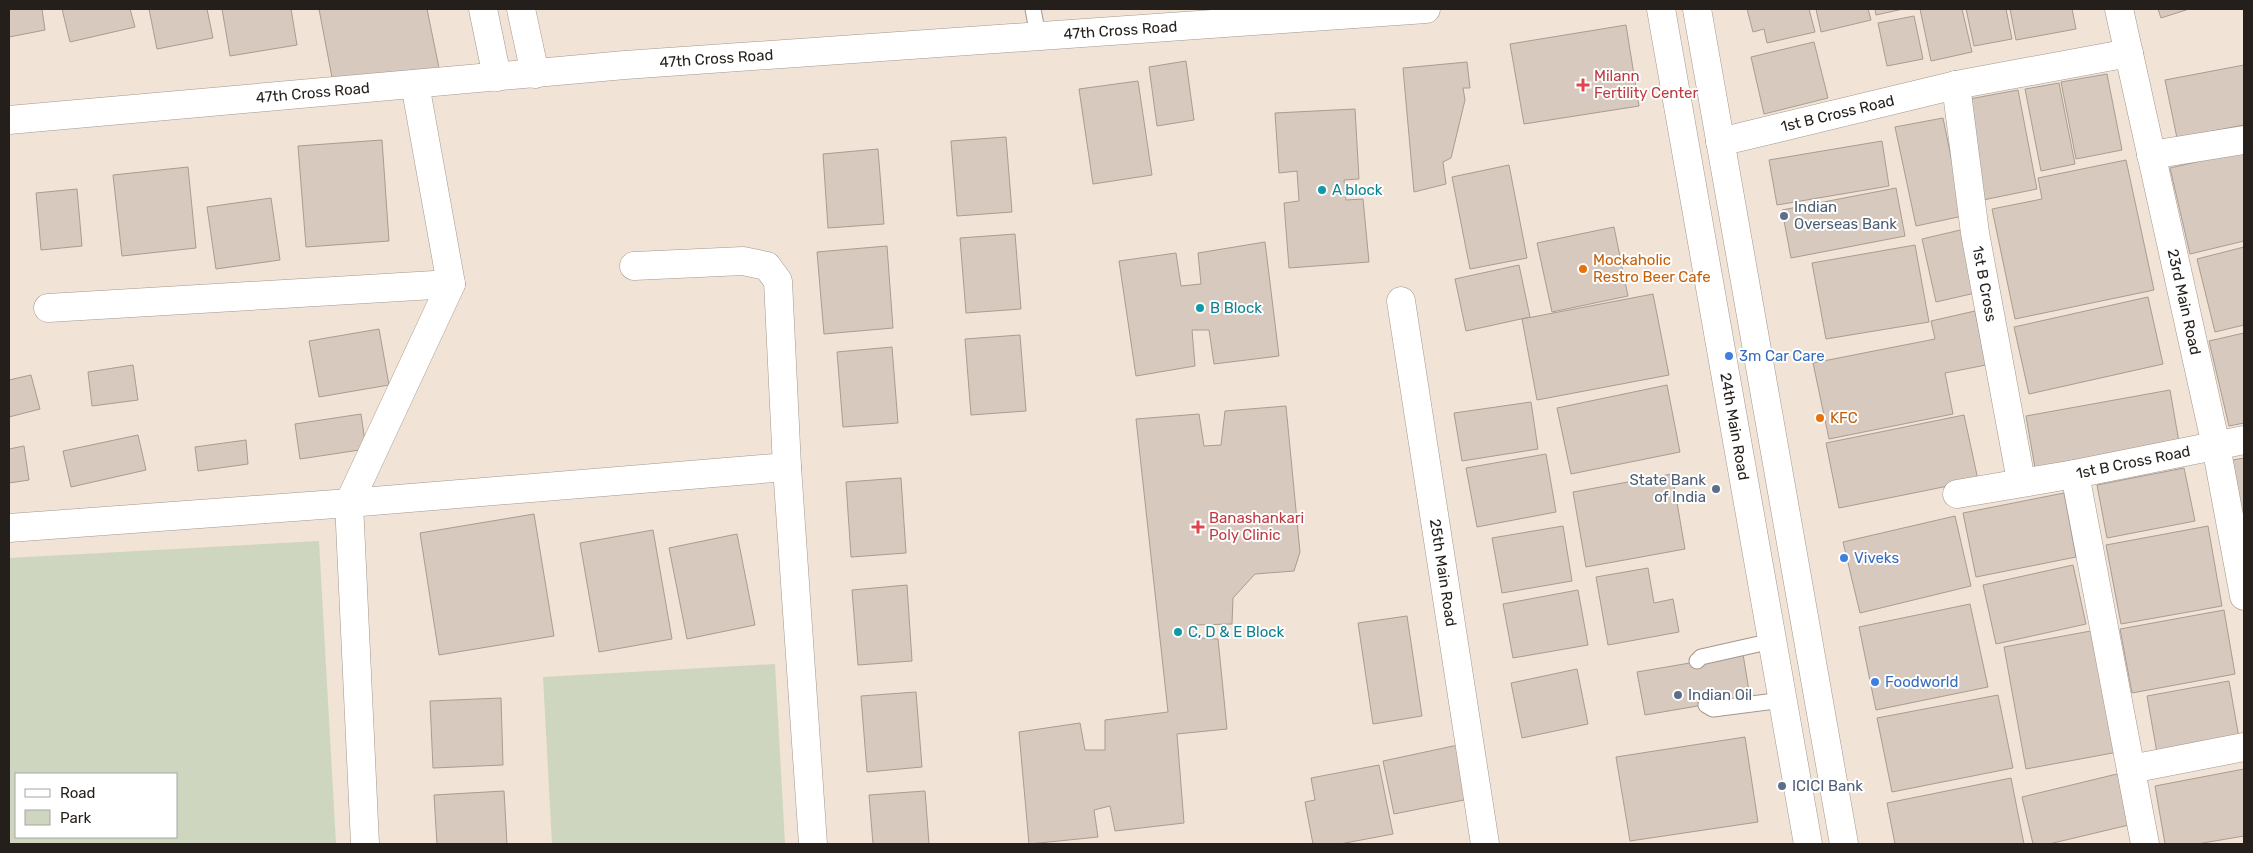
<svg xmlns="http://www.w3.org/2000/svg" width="2253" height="853" viewBox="0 0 2253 853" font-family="Rubik,sans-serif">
<rect width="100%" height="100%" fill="#f1e3d6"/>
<g fill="#cfd6bf" fill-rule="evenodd">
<path d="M319,541L336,844H9V558ZM16,774H176V837H16Z"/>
<polygon points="775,664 785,844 552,844 543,677"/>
</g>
<g fill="#d7c9bd" stroke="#a99c90">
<polygon points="9,9 42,9 45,30 9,37"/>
<polygon points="62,9 130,9 135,27 70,42"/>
<polygon points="149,9 207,9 213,38 157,49"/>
<polygon points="222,9 291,9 297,45 230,56"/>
<polygon points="319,9 427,9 439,68 334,88"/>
<polygon points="1747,9 1809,9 1815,32 1767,43 1764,29 1753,32"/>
<polygon points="1816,9 1868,9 1871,20 1821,32"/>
<polygon points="1875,9 1903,9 1876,15"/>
<polygon points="1920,9 1962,9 1972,52 1931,61"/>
<polygon points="1966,9 2006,9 2012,39 1974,46"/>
<polygon points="2010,9 2072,9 2076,29 2016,40"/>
<polygon points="2158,9 2189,9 2161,18"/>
<polygon points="1914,16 1923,59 1887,66 1878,23"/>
<polygon points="1626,25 1639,106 1524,124 1510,44"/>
<polygon points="1814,42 1828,98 1764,114 1751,57"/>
<polygon points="1186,61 1194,120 1157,126 1149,67"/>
<polygon points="1467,62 1470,88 1463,88 1465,100 1451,158 1443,162 1446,184 1414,192 1403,68"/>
<polygon points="2244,65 2244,125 2177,138 2165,80"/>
<polygon points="2107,74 2122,150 2076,159 2061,82"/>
<polygon points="1138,81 1152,175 1093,184 1079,89"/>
<polygon points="2059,83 2075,164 2041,171 2025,89"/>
<polygon points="2018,90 2037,189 1983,200 1964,100"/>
<polygon points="1355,109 1359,179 1344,180 1346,200 1363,199 1369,262 1289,268 1284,203 1299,201 1297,171 1279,173 1275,113"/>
<polygon points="1943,118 1963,216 1916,226 1895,127"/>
<polygon points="1006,137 1012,212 957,216 951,141"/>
<polygon points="382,140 389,241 306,247 298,146"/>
<polygon points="1882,141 1889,186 1777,205 1769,160"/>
<polygon points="878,149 884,224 828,228 823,154"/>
<polygon points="2244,151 2244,241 2190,254 2170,168"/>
<polygon points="2126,160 2154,290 2015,319 1992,209 2042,199 2038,178"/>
<polygon points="1509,165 1527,258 1470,269 1452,177"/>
<polygon points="188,167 196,248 122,256 113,175"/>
<polygon points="1896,188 1905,236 1791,258 1782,210"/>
<polygon points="77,189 82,246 41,250 36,193"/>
<polygon points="271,198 280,260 216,269 207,207"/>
<polygon points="1614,227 1628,296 1552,312 1537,243"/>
<polygon points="1969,228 1984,291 1936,302 1922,239"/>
<polygon points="1015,234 1021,309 966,313 960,238"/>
<polygon points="1265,242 1279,356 1214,364 1209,330 1192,330 1195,366 1136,376 1119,261 1176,253 1181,286 1201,284 1198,253"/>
<polygon points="1915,245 1929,322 1826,339 1812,263"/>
<polygon points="887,246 893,328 824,334 817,252"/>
<polygon points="2244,247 2244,325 2215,332 2197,259"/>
<polygon points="1519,265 1530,317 1466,331 1455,279"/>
<polygon points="1653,294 1669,375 1537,400 1522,319"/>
<polygon points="2148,297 2163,364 2029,394 2014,327"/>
<polygon points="1975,311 1986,365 1945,373 1953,414 1829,439 1813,363 1935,339 1931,321"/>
<polygon points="379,329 389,385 319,397 309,341"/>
<polygon points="2244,333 2244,423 2229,426 2209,341"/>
<polygon points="1020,335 1026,411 971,415 965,339"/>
<polygon points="892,347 898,423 843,427 837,352"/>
<polygon points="133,365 138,400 92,406 88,372"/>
<polygon points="31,375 40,409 9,417 9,380"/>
<polygon points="1667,385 1680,452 1571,474 1557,408"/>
<polygon points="2170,390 2180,448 2036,474 2026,416"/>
<polygon points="1531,402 1538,449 1462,461 1454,413"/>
<polygon points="1286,406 1300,552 1294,571 1255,574 1233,598 1232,624 1195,625 1199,638 1218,639 1227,729 1177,734 1184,823 1115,831 1110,806 1094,810 1098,837 1029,844 1019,732 1080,723 1085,750 1105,750 1105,720 1168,712 1136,419 1199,414 1204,446 1221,445 1225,411"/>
<polygon points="361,414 366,449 300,459 295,424"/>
<polygon points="1964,415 1978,480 1839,508 1826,443"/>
<polygon points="138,435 146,470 71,487 63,451"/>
<polygon points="246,440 248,464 198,471 195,447"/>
<polygon points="24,446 29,480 9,483 9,449"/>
<polygon points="1546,454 1556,512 1477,527 1466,468"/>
<polygon points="2244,458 2244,540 2227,461"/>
<polygon points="2184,468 2195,521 2107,538 2097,485"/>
<polygon points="1672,474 1685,549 1586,567 1573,492"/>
<polygon points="901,478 906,553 851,557 846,482"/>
<polygon points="2064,493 2076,557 1976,577 1963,513"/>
<polygon points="534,514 554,636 439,655 420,533"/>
<polygon points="1955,516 1971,586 1860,613 1843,542"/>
<polygon points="1563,526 1572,581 1502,593 1492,538"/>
<polygon points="2208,526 2222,606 2121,624 2106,545"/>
<polygon points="653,530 672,639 599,652 580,543"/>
<polygon points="737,534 755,625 687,639 669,548"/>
<polygon points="2073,565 2086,624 1996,644 1983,585"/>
<polygon points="1648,568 1654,603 1673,599 1679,632 1608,645 1596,577"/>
<polygon points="907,585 912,661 858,665 852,590"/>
<polygon points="1578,590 1588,645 1513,658 1503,604"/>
<polygon points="1970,604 1988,687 1876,710 1859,627"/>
<polygon points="2224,610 2235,674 2132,693 2120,629"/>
<polygon points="1407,616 1422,716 1373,724 1358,623"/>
<polygon points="2096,630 2118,752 2026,769 2004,647"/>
<polygon points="1743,654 1750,697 1645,715 1637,672"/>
<polygon points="1577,669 1588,724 1522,738 1511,683"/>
<polygon points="2229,681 2239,738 2157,753 2147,696"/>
<polygon points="916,692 922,767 867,772 861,696"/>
<polygon points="1998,695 2013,768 1892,792 1877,718"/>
<polygon points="501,698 503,765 433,768 430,701"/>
<polygon points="1745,737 1758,822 1630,841 1616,757"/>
<polygon points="1458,745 1469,799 1394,814 1383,761"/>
<polygon points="1379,765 1393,834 1340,844 1313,844 1305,802 1315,800 1311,778"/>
<polygon points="2244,769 2244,836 2197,844 2165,844 2155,786"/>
<polygon points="2121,773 2133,824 2049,844 2033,844 2022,797"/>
<polygon points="2011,778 2024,844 1895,844 1887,803"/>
<polygon points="504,791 507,844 437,844 434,795"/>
<polygon points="925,791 929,844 873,844 869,795"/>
</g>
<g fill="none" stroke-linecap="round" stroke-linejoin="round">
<g stroke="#a4978c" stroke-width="17">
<g id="lane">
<polyline points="1033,9 1038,36"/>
<polyline points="1697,661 1701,657 1772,641"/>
<polyline points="1706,705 1713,709 1783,700"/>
</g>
</g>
<g stroke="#a4978c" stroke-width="29">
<g id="street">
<path id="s1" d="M2119,9L2216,446L2244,596"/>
<path id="s2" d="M1956,85L1975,233L2021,481"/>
<path id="s3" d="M1720,142L1956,85L2129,53"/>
<polyline points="2151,155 2244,140"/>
<polyline points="634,266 743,261 767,266 778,281 787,467 813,844"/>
<path id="s4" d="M1401,301L1485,844"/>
<polyline points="48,308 451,284"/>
<polyline points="2075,474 2145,844"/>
<path id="s5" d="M1957,494L2075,474L2244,440"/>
<polyline points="9,528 349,503 787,467"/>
<polyline points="2131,769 2244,747"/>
<polyline points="365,844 349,503 451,284 415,84"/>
</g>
</g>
<g stroke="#a4978c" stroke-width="29">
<g id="secondary">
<polyline points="483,9 497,77"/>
<polyline points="521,9 535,74"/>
<path id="s6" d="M1661,9L1808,844"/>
<polyline points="1697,9 1844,844"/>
<path id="s7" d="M9,120L625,65L1426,9"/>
</g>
</g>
<use href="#lane" stroke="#fff" stroke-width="15"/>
<use href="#street" stroke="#fff" stroke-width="28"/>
<use href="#secondary" stroke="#fff" stroke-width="28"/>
</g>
<g fill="#e0444e" stroke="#fff" stroke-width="2">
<path d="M1580.5 77.5h5v5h5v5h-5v5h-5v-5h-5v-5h5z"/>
<path d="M1195.5 519.5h5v5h5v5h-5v5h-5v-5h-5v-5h5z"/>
</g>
<g fill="#0f9aa8" stroke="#fff" stroke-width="2">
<circle cx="1322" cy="190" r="5"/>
<circle cx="1200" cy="308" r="5"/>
<circle cx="1178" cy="632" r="5"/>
</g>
<g fill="#5c6f8a" stroke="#fff" stroke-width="2">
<circle cx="1784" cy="216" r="5"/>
<circle cx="1716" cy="489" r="5"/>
<circle cx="1678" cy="695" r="5"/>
<circle cx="1782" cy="786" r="5"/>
</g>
<g fill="#e8710a" stroke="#fff" stroke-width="2">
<circle cx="1583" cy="269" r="5"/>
<circle cx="1820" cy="418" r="5"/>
</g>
<g fill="#3f7fe0" stroke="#fff" stroke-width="2">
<circle cx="1729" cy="356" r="5"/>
<circle cx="1844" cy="558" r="5"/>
<circle cx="1875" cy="682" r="5"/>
</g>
<g text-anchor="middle" stroke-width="4" stroke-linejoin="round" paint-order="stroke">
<g font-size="15" fill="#241f1b" stroke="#fff">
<text dy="5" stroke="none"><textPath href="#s7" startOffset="1115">47th Cross Road</textPath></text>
<text dy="5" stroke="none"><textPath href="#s7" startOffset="710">47th Cross Road</textPath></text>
<text dy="5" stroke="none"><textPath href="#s7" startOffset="305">47th Cross Road</textPath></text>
<text dy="5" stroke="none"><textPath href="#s3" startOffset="121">1st B Cross Road</textPath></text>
<text dy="5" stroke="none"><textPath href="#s2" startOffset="201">1st B Cross</textPath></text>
<text dy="5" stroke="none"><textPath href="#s1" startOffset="300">23rd Main Road</textPath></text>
<text dy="5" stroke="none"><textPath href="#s6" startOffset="424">24th Main Road</textPath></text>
<text dy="5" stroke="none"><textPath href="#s5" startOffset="179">1st B Cross Road</textPath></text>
<text dy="5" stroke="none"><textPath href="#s4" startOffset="275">25th Main Road</textPath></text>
</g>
<g font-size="15" fill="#be3a42" stroke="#fff" text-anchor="start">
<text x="1594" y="81">Milann<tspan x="1594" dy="17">Fertility Center</tspan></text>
<text x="1209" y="523">Banashankari<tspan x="1209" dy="17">Poly Clinic</tspan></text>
</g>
<g font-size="15" fill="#0d838f" stroke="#fff" text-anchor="start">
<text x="1332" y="195">A block</text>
<text x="1210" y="313">B Block</text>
<text x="1188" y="637">C, D &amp; E Block</text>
</g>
<g font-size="15" fill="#4e5e75" stroke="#fff" text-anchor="start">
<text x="1794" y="212">Indian<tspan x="1794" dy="17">Overseas Bank</tspan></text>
<text x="1706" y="485" text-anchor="end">State Bank<tspan x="1706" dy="17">of India</tspan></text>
<text x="1688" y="700">Indian Oil</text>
<text x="1792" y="791">ICICI Bank</text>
</g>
<g font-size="15" fill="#c56008" stroke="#fff" text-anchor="start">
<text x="1593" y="265">Mockaholic<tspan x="1593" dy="17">Restro Beer Cafe</tspan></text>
<text x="1830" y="423">KFC</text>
</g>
<g font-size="15" fill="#366cbe" stroke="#fff" text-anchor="start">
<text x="1739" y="361">3m Car Care</text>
<text x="1854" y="563">Viveks</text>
<text x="1885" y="687">Foodworld</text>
</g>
</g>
<rect width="2253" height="853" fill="none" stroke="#241f1b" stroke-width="20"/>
<rect x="15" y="773" width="162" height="65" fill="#ffffff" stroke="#a7a5a4"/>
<rect x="25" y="789" width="25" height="8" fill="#ffffff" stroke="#a7a5a4"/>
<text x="60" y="798" font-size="15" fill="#241f1b">Road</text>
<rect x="25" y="810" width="25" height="15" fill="#cfd6bf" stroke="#a7a5a4"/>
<text x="60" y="823" font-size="15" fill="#241f1b">Park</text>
</svg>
